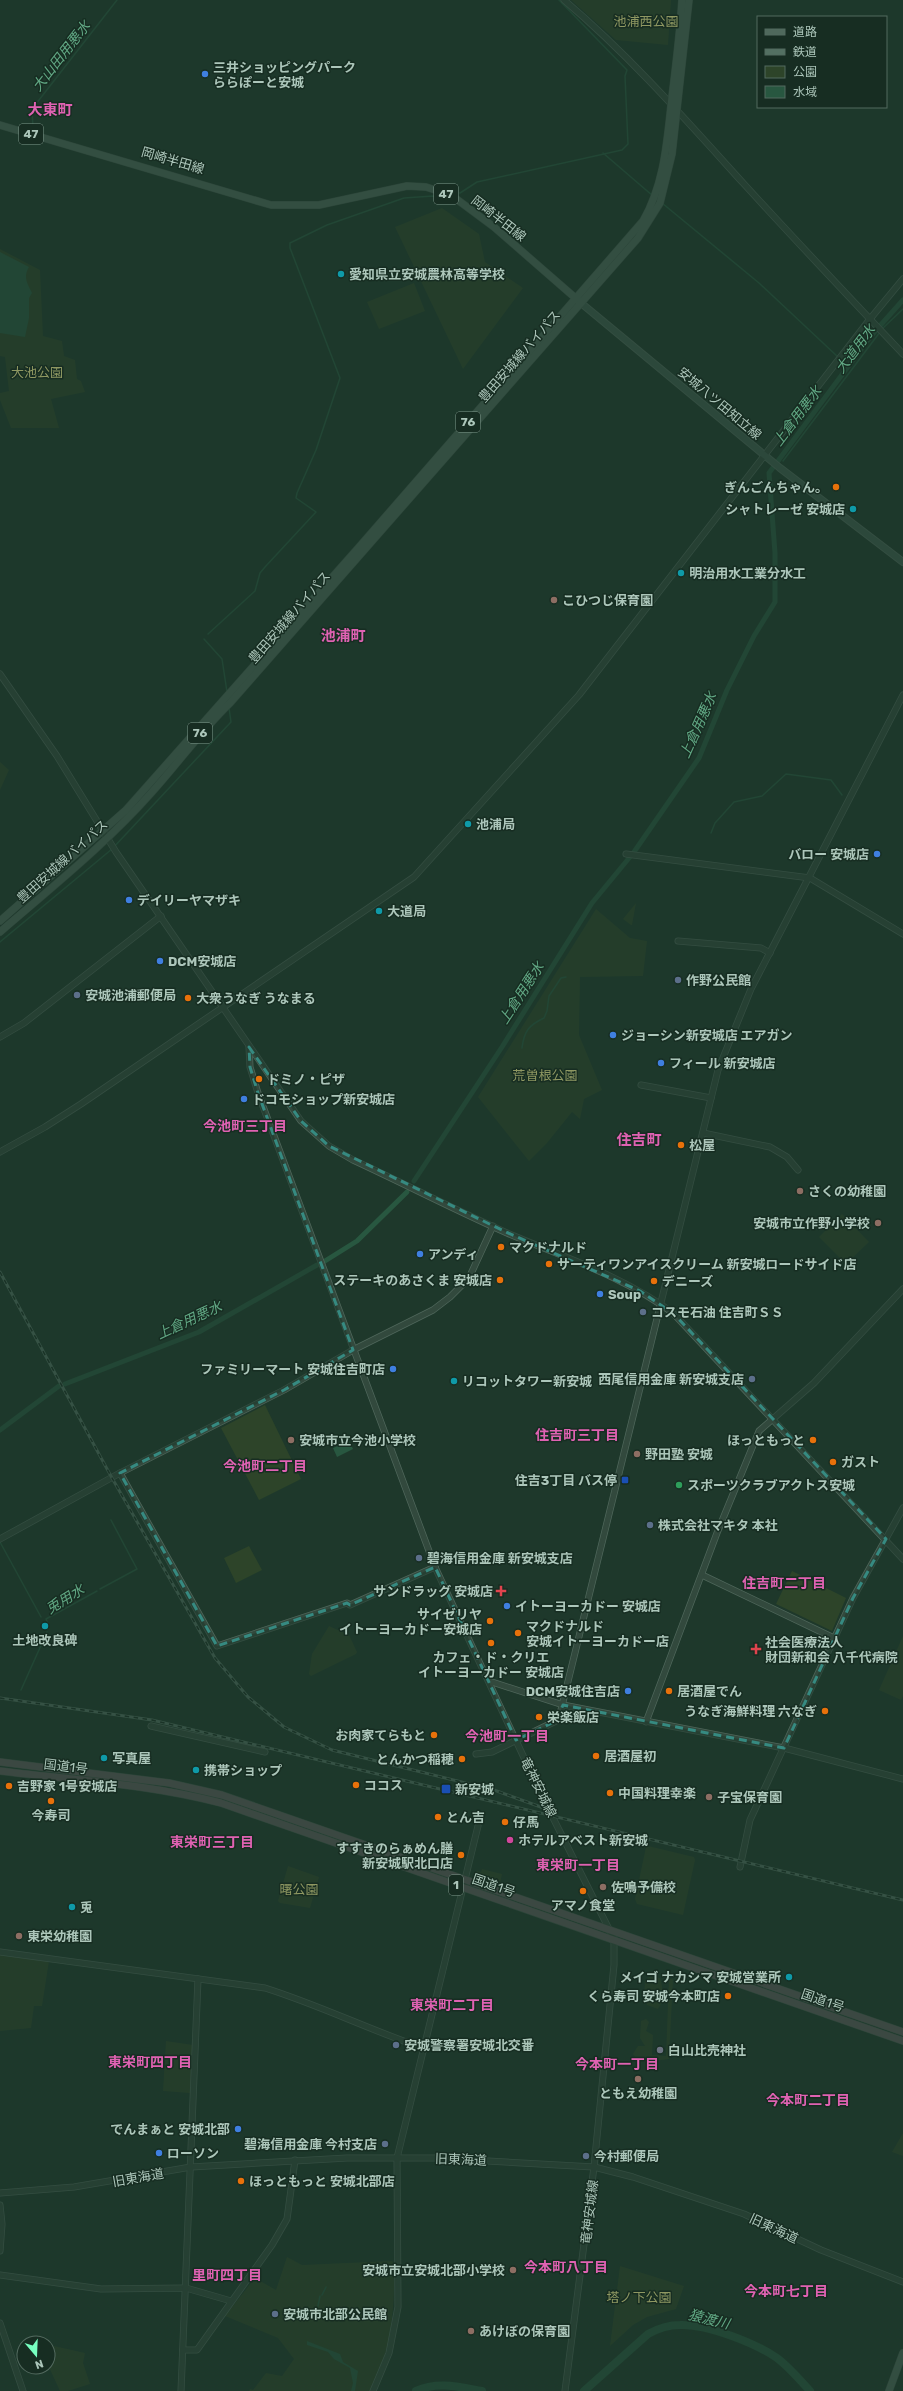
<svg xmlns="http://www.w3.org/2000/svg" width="903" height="2391" viewBox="0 0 903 2391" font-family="Rubik,'Noto Sans JP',sans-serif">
<rect width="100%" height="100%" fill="#1e382b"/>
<g fill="#2d4429">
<polygon points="571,0 671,0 668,45 616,40"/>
<polygon points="442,208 479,234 485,262 523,288 463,369 395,227"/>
<polygon points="0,249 40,270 43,336 62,341 64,356 75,360 77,379 81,381 85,392 51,399 59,428 11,428 0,400 0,393 9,391 5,357 0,356"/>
<polygon points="414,283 425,311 379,329 367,302"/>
<polygon points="0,762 9,770 0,790"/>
<polygon points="636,903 632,925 631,925 623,919"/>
<polygon points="596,909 630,938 647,941 643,976 580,977 579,1035 602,1090 584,1099 580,1119 572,1112 547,1143 529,1161 478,1097"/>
<polygon points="842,1214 869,1242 846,1264 819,1237"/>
<polygon points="265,1405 301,1479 259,1500 221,1428"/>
<polygon points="249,1546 262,1570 236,1583 224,1558"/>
<polygon points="792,1571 846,1598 832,1631 776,1604"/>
<polygon points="329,1626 349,1635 357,1652 356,1654 311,1676 309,1674 312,1654"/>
<polygon points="903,1636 903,1696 901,1700 879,1690"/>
<polygon points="648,1846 694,1857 695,1860 683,1915 637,1904 635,1899 646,1847"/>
<polygon points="288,1866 319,1877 310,1908 280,1903 278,1901"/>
<polygon points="482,1869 502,1874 500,1883 478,1874 476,1871 481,1872"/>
<polygon points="0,1954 49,1961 42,2006 34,2006 31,2028 0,2031"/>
<path d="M649,1977L660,1978C663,1989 665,1999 658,2009L647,2005L644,1997L645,1981Z"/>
<polygon points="669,1979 673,1979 669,2059 647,2062 637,2060 633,2054 638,2046 645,2046 640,2038 641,2021 646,2019 649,2022 646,2031 653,2035 652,2055 666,2056"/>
<polygon points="166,2041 193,2045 190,2093 163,2091"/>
<polygon points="903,2133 903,2156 892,2152"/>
<path d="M287,2257L302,2265L392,2261L394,2263C395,2307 392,2351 370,2391H249L250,2389L253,2390L266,2373L282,2376L294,2359L278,2338L225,2316L255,2278L276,2290Z"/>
<polygon points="620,2266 684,2286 676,2309 647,2317 633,2325 610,2346"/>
<polygon points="54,2346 85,2353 83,2363 90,2384 68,2391 60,2391 48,2365 48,2348"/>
</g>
<g fill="#285740">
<path d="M0,252L29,267C23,277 27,283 32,293L29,298V318L25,337L0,333Z"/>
<polygon points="349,1441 353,1449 337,1457 333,1448"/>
<polygon points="307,2341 340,2354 343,2362 358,2371 355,2391 351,2391 353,2383 350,2368 334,2359 328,2352 307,2345"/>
</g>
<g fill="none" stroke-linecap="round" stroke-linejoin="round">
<g stroke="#285740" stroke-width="1.5">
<polyline points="33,128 32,109 117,0"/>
<polyline points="603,153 653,196"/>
<polyline points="460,193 477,182 622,150 628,144 625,76 627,70 559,0"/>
<polyline points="662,203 759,283 838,357"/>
<polyline points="783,461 883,328 903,309"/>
<polyline points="208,634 255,591 260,573 265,567 316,512 296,498 297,493 316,450 340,378 290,248 290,243 327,225 404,198 433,196 449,199"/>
<polyline points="204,639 222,659 227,692"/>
<polyline points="711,833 715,823 734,802 762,796 786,774 831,780 842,795"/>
<polyline points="0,942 112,849 231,722 229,708"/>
<path d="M522,1048C524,1031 529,1025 544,1018L547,1011L549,996L561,978L566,977"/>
<polyline points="0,1542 41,1617"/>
<polyline points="100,1589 137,1569 111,1520"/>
<polyline points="49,1626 46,1619 97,1591"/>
<polyline points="21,1690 47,1632"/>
<polyline points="322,2295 326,2287"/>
<polyline points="318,2306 320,2296"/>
<polyline points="319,2317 320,2309"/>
</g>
<g stroke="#285740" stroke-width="5">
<polyline points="414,1181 502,1047 592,903 634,852 699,758 727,690 754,636 775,602 775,553 769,473 870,337 903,300"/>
<polyline points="325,1261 357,1241 407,1192"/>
<polyline points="65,1384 199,1332 317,1265"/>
<polyline points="0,1430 59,1386"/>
</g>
<g stroke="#285740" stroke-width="8">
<path d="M416,2391C438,2381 459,2387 482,2391"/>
<path d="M584,2391L648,2334C657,2329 669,2325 680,2325C707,2324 755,2343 777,2358C789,2367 800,2380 810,2391"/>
</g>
<g stroke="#4f675b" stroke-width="7">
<g id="tertiary">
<path d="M564,0C630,56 686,120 744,184C796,241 850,298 903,354"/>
<path d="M0,674L57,756L116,852L301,1121L329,1146L353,1160C405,1184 455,1210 507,1233C563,1257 626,1277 674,1314L903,1559"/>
<polyline points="626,854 810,878 903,934"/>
<polyline points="678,941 761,948 770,953"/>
<polyline points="0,1037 24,1023 161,916"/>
<polyline points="249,1047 250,1067 258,1093 435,1567 540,1792 614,1939 614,1965 594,2167 565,2391"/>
<polyline points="641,1085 711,1098"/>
<polyline points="703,1133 770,1147 787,1157 798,1170"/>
<polyline points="0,1152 45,1127 81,1104 414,877 579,695 870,319 903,279"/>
<polyline points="120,1473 217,1646 347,1603 350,1605 435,1567"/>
<polyline points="0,1539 120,1473 284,1390 353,1350 433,1310 450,1297 469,1278 493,1226"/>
<polyline points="702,1575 834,1638"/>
<polyline points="489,1681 563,1705 784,1748 903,1779"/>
<polyline points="646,1722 717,1533 759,1431 814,1383 903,1289"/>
<polyline points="151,1726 265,1752"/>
<polyline points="476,1754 492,1752 556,1721 560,1714 718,1070 751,989 903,695"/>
<polyline points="740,1867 750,1820 853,1598 903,1508"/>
<path d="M0,1952L265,1988C319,2005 370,2030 423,2048"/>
<polyline points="0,2193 74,2187 191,2167 347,2158 435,2158 594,2167 633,2177 744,2214 821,2250 903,2282"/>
<polyline points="0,2205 2,2224 0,2251"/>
<polyline points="0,2275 101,2289 186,2288 231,2301"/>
<polyline points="0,2323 23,2391"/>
<polyline points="183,2350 197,2350 272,2245 287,2219 295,2160"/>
<polyline points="181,2391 198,1979"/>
<polyline points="373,2391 389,2353 398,2307 397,2158 478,1826"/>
</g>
</g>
<g stroke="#4f675b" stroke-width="8">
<polyline id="secondary" points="581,303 780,468 903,562"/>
</g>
<g stroke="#3e554a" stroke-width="8">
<g id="primary">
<polyline points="0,125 271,205 319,205 407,186 426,187 451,195 494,227 580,302"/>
<path d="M0,921L126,810L360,546L643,221C665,183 667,140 672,97C676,65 680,33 682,0"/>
<path d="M0,932C52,887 106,844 152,792C179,762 201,731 230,703L638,238L660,203L672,154L689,0"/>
<polyline points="889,2391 903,2353"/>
</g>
</g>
<g stroke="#3c5348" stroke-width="8">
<g id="trunk">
<polyline points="0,1762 169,1783 222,1795 903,2032"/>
<path d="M0,1771C73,1780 149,1784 221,1803L903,2041"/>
</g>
</g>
<use href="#tertiary" stroke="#32493d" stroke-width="5.5"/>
<use href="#secondary" stroke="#3f5c4f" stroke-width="6"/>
<use href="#primary" stroke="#4f695c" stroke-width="7"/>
<use href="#trunk" stroke="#5f5c5d" stroke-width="7"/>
<g stroke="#537062" stroke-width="3">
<g id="rail">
<polyline points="0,1272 112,1478 215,1658 248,1697 284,1727 332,1750 494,1790 549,1810"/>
<polyline points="0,1698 152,1720 903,1900"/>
</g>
</g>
<use href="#rail" stroke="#172d22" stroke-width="1.5" stroke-dasharray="4.5" stroke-linecap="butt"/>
</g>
<path d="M0 0H903V2391H0ZM249,1047L301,1121L329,1146L506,1232L640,1291L674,1314L886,1539L853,1598L784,1748L563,1705L556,1721L516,1740L435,1567L350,1605L347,1603L217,1646L120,1473L284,1390L353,1350L258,1093L250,1067Z" fill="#1e382b" fill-opacity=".55" fill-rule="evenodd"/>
<path fill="none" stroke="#368a81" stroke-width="3" stroke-dasharray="8 5" stroke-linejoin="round" d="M249,1047L301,1121L329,1146L506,1232L640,1291L674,1314L886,1539L853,1598L784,1748L563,1705L556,1721L516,1740L435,1567L350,1605L347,1603L217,1646L120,1473L284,1390L353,1350L258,1093L250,1067Z"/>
<g fill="#3f7fe0" stroke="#172d22" stroke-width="1.5">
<circle cx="205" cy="74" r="4"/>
<circle cx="877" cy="854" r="4"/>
<circle cx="129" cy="900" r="4"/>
<circle cx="160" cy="961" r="4"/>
<circle cx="613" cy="1035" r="4"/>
<circle cx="661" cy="1063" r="4"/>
<circle cx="244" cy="1099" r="4"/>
<circle cx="420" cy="1254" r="4"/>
<circle cx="600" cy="1294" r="4"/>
<circle cx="393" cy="1369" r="4"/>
<circle cx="507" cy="1606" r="4"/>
<circle cx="628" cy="1691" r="4"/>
<circle cx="238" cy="2129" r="4"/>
<circle cx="159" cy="2153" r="4"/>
</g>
<g fill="#0f9aa8" stroke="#172d22" stroke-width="1.5">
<circle cx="341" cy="274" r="4"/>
<circle cx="853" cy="509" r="4"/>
<circle cx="681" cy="573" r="4"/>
<circle cx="468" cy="824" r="4"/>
<circle cx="379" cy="911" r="4"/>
<circle cx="454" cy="1381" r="4"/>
<circle cx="45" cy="1626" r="4"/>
<circle cx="104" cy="1758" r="4"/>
<circle cx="196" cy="1770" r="4"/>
<circle cx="72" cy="1907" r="4"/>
<circle cx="789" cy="1977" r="4"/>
</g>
<g fill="#e8710a" stroke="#172d22" stroke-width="1.5">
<circle cx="836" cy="487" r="4"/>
<circle cx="188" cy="998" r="4"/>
<circle cx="259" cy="1079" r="4"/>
<circle cx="681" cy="1145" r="4"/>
<circle cx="501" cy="1247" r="4"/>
<circle cx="549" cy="1264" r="4"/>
<circle cx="500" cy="1280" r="4"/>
<circle cx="654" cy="1281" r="4"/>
<circle cx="813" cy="1440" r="4"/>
<circle cx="833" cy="1462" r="4"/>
<circle cx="490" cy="1621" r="4"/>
<circle cx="518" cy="1633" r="4"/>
<circle cx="491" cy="1643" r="4"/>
<circle cx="669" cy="1691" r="4"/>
<circle cx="825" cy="1711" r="4"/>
<circle cx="539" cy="1717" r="4"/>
<circle cx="434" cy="1735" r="4"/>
<circle cx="596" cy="1756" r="4"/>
<circle cx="462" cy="1759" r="4"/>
<circle cx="356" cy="1785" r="4"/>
<circle cx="9" cy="1786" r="4"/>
<circle cx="610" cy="1793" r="4"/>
<circle cx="51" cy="1801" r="4"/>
<circle cx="438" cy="1817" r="4"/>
<circle cx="505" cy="1822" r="4"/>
<circle cx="461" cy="1855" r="4"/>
<circle cx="583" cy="1891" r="4"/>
<circle cx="728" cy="1996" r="4"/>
<circle cx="241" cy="2181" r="4"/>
</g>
<g fill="#8d6e63" stroke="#172d22" stroke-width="1.5">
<circle cx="554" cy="600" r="4"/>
<circle cx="800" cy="1191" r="4"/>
<circle cx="878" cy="1223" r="4"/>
<circle cx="291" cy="1440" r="4"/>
<circle cx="637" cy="1454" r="4"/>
<circle cx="709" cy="1797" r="4"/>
<circle cx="603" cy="1887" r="4"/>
<circle cx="19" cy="1936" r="4"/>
<circle cx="638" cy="2079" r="4"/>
<circle cx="513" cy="2270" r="4"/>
<circle cx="471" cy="2331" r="4"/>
</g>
<g fill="#5c6f8a" stroke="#172d22" stroke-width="1.5">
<circle cx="678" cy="980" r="4"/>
<circle cx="77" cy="995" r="4"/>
<circle cx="643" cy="1312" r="4"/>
<circle cx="752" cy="1379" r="4"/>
<circle cx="650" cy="1525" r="4"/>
<circle cx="419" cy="1558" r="4"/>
<circle cx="396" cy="2045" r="4"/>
<circle cx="385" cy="2144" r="4"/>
<circle cx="586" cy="2156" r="4"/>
<circle cx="275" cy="2314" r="4"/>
</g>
<g fill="#1a4fb4" stroke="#172d22" stroke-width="1.5">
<rect x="621" y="1476" width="8" height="8" rx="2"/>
<rect x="441" y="1784" width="10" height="10" rx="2"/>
</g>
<circle fill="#2e9e5b" stroke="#172d22" stroke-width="1.5" cx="679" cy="1485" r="4"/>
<g fill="#e0444e" stroke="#172d22" stroke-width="1.5">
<path d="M499 1585h4v4h4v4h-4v4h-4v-4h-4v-4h4z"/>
<path d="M754 1643h4v4h4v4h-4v4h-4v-4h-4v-4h4z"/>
</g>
<circle fill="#d1479c" stroke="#172d22" stroke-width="1.5" cx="510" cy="1840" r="4"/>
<circle fill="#6b7280" stroke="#172d22" stroke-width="1.5" cx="660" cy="2050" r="4"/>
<g text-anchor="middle" stroke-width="3" stroke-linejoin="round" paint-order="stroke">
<g fill="#172d22" stroke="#7f988c" stroke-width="1">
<rect x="19" y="124" width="24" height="20" rx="3"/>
<rect x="434" y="184" width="24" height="20" rx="3"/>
<rect x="456" y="412" width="24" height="20" rx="3"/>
<rect x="188" y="723" width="24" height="20" rx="3"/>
<rect x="449" y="1875" width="14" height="20" rx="3"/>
</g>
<g font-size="12" font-weight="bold" fill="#acc6ba">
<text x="31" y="138">47</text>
<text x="446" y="198">47</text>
<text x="468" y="426">76</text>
<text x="200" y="737">76</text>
<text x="456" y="1889">1</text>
</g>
<g font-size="13" fill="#8f9862" stroke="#172d22">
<text x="646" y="26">池浦西公園</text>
<text x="37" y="377">大池公園</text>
<text x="545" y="1080">荒曽根公園</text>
<text x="299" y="1894">曙公園</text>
<text x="639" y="2302">塔ノ下公園</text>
</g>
<g font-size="13" font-weight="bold" fill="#acc6ba" stroke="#172d22" text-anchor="start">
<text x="213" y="72">三井ショッピングパーク<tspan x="213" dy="15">ららぽーと安城</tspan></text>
<text x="349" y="279">愛知県立安城農林高等学校</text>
<text x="828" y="492" text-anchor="end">ぎんごんちゃん。</text>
<text x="845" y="514" text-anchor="end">シャトレーゼ 安城店</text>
<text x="689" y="578">明治用水工業分水工</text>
<text x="562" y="605">こひつじ保育園</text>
<text x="476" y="829">池浦局</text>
<text x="869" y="859" text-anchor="end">バロー 安城店</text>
<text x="137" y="905">デイリーヤマザキ</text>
<text x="387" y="916">大道局</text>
<text x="168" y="966">DCM安城店</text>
<text x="686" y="985">作野公民館</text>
<text x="85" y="1000">安城池浦郵便局</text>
<text x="196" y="1003">大衆うなぎ うなまる</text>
<text x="621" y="1040">ジョーシン新安城店 エアガン</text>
<text x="669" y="1068">フィール 新安城店</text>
<text x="267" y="1084">ドミノ・ピザ</text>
<text x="252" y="1104">ドコモショップ新安城店</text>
<text x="689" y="1150">松屋</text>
<text x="808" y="1196">さくの幼稚園</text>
<text x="870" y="1228" text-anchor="end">安城市立作野小学校</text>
<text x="509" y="1252">マクドナルド</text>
<text x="428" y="1259">アンディ</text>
<text x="557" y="1269">サーティワンアイスクリーム 新安城ロードサイド店</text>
<text x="492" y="1285" text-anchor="end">ステーキのあさくま 安城店</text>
<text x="662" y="1286">デニーズ</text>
<text x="608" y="1299">Soup</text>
<text x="651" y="1317">コスモ石油 住吉町ＳＳ</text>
<text x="385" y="1374" text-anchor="end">ファミリーマート 安城住吉町店</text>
<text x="744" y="1384" text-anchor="end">西尾信用金庫 新安城支店</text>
<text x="462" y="1386">リコットタワー新安城</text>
<text x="299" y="1445">安城市立今池小学校</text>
<text x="805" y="1445" text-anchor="end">ほっともっと</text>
<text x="645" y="1459">野田塾 安城</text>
<text x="841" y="1467">ガスト</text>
<text x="617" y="1485" text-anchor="end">住吉3丁目 バス停</text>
<text x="687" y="1490">スポーツクラブアクトス安城</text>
<text x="658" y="1530">株式会社マキタ 本社</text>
<text x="427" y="1563">碧海信用金庫 新安城支店</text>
<text x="493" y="1596" text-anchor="end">サンドラッグ 安城店</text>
<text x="515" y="1611">イトーヨーカドー 安城店</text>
<text x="482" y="1619" text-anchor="end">サイゼリヤ<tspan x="482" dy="15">イトーヨーカドー安城店</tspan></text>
<text x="526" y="1631">マクドナルド<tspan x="526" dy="15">安城イトーヨーカドー店</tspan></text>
<text x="45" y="1645" text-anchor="middle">土地改良碑</text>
<text x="765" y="1647">社会医療法人<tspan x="765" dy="15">財団新和会 八千代病院</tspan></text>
<text x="491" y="1662" text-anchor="middle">カフェ・ド・クリエ<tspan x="491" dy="15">イトーヨーカドー 安城店</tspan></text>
<text x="620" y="1696" text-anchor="end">DCM安城住吉店</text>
<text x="677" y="1696">居酒屋でん</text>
<text x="817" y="1716" text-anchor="end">うなぎ海鮮料理 六なぎ</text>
<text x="547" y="1722">栄楽飯店</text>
<text x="426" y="1740" text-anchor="end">お肉家てらもと</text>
<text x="604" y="1761">居酒屋初</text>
<text x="112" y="1763">写真屋</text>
<text x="454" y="1764" text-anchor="end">とんかつ稲穂</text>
<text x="204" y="1775">携帯ショップ</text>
<text x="364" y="1790">ココス</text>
<text x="17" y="1791">吉野家 1号安城店</text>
<text x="455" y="1794">新安城</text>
<text x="618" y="1798">中国料理幸楽</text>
<text x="717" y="1802">子宝保育園</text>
<text x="51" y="1820" text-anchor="middle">今寿司</text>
<text x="446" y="1822">とん吉</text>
<text x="513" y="1827">仔馬</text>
<text x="518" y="1845">ホテルアベスト新安城</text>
<text x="453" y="1853" text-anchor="end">すすきのらぁめん膳<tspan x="453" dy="15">新安城駅北口店</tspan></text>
<text x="611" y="1892">佐鳴予備校</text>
<text x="583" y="1910" text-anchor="middle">アマノ食堂</text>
<text x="80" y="1912">兎</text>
<text x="27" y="1941">東栄幼稚園</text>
<text x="781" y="1982" text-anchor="end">メイゴ ナカシマ 安城営業所</text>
<text x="720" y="2001" text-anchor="end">くら寿司 安城今本町店</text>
<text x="404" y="2050">安城警察署安城北交番</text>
<text x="668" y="2055">白山比売神社</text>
<text x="638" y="2098" text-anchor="middle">ともえ幼稚園</text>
<text x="230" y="2134" text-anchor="end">でんまぁと 安城北部</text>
<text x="377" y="2149" text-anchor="end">碧海信用金庫 今村支店</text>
<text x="167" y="2158">ローソン</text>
<text x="594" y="2161">今村郵便局</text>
<text x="249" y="2186">ほっともっと 安城北部店</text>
<text x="505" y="2275" text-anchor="end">安城市立安城北部小学校</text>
<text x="283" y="2319">安城市北部公民館</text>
<text x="479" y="2336">あけぼの保育園</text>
</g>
<g font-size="13" fill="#acc6ba" stroke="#172d22">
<text transform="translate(173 160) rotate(16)" y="5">岡崎半田線</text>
<text transform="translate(499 218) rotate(38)" y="5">岡崎半田線</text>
<text transform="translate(519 356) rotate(-49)" y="5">豊田安城線バイパス</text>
<text transform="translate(720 403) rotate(40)" y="5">安城八ツ田知立線</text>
<text transform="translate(289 617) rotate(-49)" y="5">豊田安城線バイパス</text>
<text transform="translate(62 861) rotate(-42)" y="5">豊田安城線バイパス</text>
<text transform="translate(66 1766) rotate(7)" y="5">国道1号</text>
<text transform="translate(539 1787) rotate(64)" y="5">竜神安城線</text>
<text transform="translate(494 1885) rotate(19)" y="5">国道1号</text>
<text transform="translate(823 2000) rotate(19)" y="5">国道1号</text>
<text transform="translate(461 2159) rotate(2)" y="5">旧東海道</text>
<text transform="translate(138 2177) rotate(-10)" y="5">旧東海道</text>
<text transform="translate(589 2212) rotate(-83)" y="5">竜神安城線</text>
<text transform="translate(774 2228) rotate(25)" y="5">旧東海道</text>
</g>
<g font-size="14" font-style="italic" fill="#61a884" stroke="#172d22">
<text transform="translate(61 56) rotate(-52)" y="5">大山田用悪水</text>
<text transform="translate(855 349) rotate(-53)" y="5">大道用水</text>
<text transform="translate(797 416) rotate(-53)" y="5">上倉用悪水</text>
<text transform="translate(698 725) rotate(-66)" y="5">上倉用悪水</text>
<text transform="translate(521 993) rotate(-57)" y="5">上倉用悪水</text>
<text transform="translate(189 1320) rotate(-25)" y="5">上倉用悪水</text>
<text transform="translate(65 1599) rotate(-32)" y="5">兎用水</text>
<text transform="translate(709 2319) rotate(14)" y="5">猿渡川</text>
</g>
<g font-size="14" font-weight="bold" fill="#df62b2" stroke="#172d22">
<text x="245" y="1131">今池町三丁目</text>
<text x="577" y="1440">住吉町三丁目</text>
<text x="265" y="1471">今池町二丁目</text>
<text x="784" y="1588">住吉町二丁目</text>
<text x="507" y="1741">今池町一丁目</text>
<text x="212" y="1847">東栄町三丁目</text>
<text x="578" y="1870">東栄町一丁目</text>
<text x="452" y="2010">東栄町二丁目</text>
<text x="150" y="2067">東栄町四丁目</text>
<text x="617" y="2069">今本町一丁目</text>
<text x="808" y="2105">今本町二丁目</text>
<text x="566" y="2272">今本町八丁目</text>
<text x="227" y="2280">里町四丁目</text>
<text x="786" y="2296">今本町七丁目</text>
</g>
<g font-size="15" font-weight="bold" fill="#df62b2" stroke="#172d22">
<text x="50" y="115">大東町</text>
<text x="343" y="641">池浦町</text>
<text x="639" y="1145">住吉町</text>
</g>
</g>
<rect x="757" y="16" width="130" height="92" fill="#172d22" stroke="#536a5f"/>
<rect x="765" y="29" width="20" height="6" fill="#4f695c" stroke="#536a5f"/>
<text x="793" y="36" font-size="12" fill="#acc6ba">道路</text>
<rect x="765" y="49" width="20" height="6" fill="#537062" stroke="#536a5f"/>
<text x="793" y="56" font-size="12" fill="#acc6ba">鉄道</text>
<rect x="765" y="66" width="20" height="12" fill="#2d4429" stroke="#536a5f"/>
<text x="793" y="76" font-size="12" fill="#acc6ba">公園</text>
<rect x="765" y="86" width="20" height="12" fill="#285740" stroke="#536a5f"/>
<text x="793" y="96" font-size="12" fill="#acc6ba">水域</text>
<g transform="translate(36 2355) rotate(161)"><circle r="19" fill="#172d22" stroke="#536a5f"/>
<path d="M0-3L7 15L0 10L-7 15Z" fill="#77ffc0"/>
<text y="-6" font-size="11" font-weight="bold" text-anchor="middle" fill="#acc6ba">N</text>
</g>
</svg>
